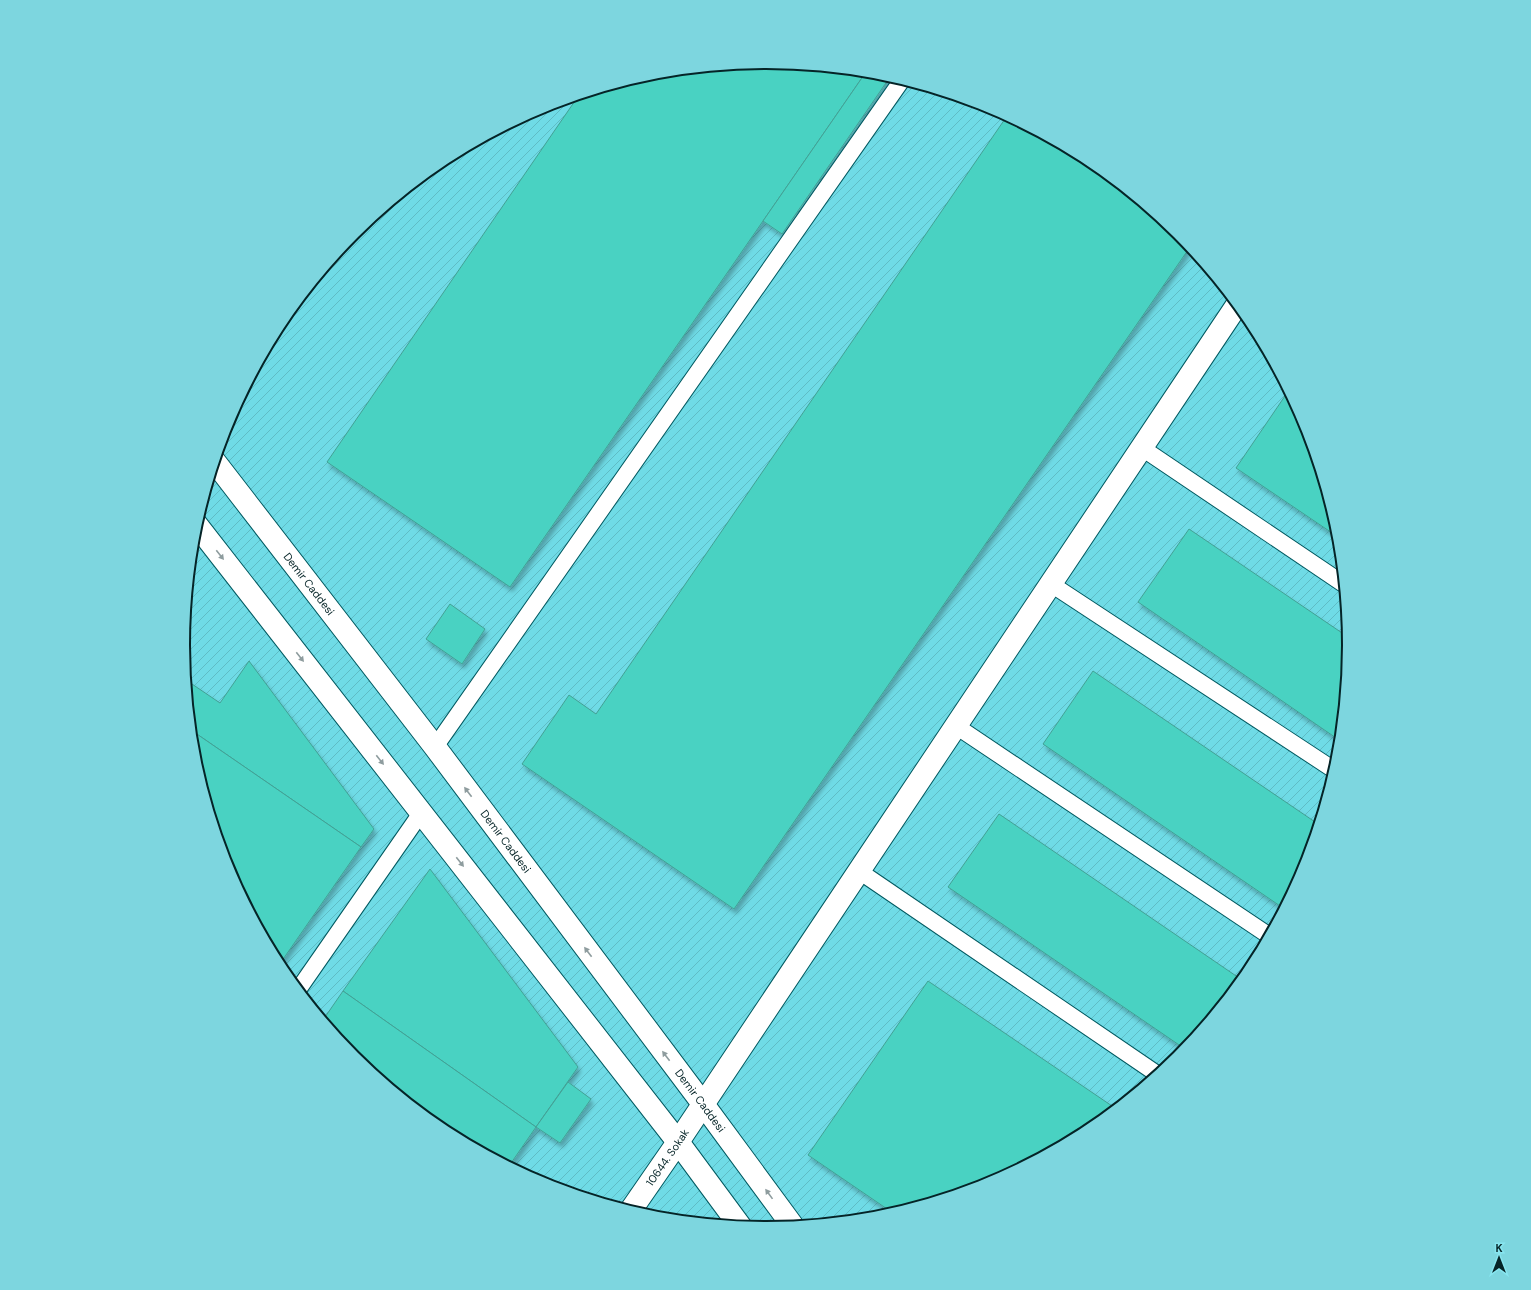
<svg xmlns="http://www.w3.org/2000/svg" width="1531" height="1290" viewBox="0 0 1531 1290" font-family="'DM Sans',sans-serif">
<defs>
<pattern id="industrial-furrows" width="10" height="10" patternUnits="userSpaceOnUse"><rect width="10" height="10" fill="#6fdbe6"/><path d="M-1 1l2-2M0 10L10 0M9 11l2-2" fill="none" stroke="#5fbcc5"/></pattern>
<filter id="shadow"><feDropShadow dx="2.5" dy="4.5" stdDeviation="2" flood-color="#0004"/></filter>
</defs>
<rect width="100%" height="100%" fill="#87e5ef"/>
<circle fill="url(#industrial-furrows)" cx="766" cy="645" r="581"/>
<g fill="#4ad2c2" stroke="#42a195" filter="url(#shadow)">
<polygon points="766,62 866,72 510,587 327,462 579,95 652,73"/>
<polygon points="866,72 879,73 890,77 782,234 763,221"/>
<polygon points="1007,116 1090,160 1178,233 1190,247 734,909 522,764 569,695 596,714"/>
<polygon points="1287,393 1289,394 1304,422 1337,531 1338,537 1236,468"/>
<polygon points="1189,529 1348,637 1348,645 1339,740 1138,602"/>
<polygon points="450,604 485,629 462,664 426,639"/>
<polygon points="249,661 374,829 361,847 191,730 187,686 189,682 220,703"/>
<polygon points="1093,671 1318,824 1304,868 1283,908 1043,744"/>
<polygon points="191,730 361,847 279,965 227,868 194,759"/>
<polygon points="999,814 1242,980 1185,1049 948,887"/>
<polygon points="430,869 578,1067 536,1127 343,991"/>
<polygon points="928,981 1115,1108 1089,1130 988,1184 893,1213 808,1155"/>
<polygon points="343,991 536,1127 509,1166 441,1130 353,1057 323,1020"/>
<polygon points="568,1082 591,1099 560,1143 536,1127"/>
<polygon points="512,1161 545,1185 509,1166"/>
</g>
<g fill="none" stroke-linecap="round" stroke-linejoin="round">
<g stroke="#005960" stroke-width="18">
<g id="lane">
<polyline points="1142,448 1342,583"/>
<polyline points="1051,584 1334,770"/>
<polyline points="956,726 1268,935"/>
<polyline points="435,747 902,80"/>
<polyline points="859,871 1157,1074"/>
<polyline points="298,990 421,813"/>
</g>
</g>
<g stroke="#005960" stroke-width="24">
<g id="street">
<path id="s1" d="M631,1210L678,1142L1237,305"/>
</g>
</g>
<g stroke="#005960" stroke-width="24">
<g id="secondary">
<path id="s2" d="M215,462L435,747L703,1104L792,1225"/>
<polyline points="196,524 678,1142 740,1226"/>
</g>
</g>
<use href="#lane" stroke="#fff" stroke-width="16"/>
<use href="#street" stroke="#fff" stroke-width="22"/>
<use href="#secondary" stroke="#fff" stroke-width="22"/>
</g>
<defs><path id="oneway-solid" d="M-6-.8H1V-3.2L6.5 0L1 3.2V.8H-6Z"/></defs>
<g fill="#8e9c9e">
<use href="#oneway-solid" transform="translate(220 555) rotate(52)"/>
<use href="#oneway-solid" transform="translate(300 657) rotate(52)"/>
<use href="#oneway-solid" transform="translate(380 760) rotate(52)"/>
<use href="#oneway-solid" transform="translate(468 792) rotate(-127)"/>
<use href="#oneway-solid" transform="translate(460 862) rotate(52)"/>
<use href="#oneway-solid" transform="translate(588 952) rotate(-127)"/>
<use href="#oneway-solid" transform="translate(666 1056) rotate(-127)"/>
<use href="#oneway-solid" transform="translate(769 1194) rotate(-126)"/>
</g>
<g text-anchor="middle" stroke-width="3" stroke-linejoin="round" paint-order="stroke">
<g font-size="11" fill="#052427" stroke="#87e5ef">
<text dy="4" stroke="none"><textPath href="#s2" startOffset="154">Demir Caddesi</textPath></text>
<text dy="4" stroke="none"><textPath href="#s2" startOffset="478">Demir Caddesi</textPath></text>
<text dy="4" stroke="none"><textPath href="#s2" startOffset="802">Demir Caddesi</textPath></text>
<text dy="4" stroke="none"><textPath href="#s1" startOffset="64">10644. Sokak</textPath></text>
</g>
</g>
<path d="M0 0H1531V1290H0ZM190 645a576 576 0 1 1 1152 0a576 576 0 1 1-1152 0Z" fill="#7dd6df" fill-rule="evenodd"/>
<path fill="none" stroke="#052427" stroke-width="2" d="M190 645a576 576 0 1 1 1152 0a576 576 0 1 1-1152 0Z"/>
<g transform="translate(1499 1258)" stroke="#87e5ef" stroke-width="3" paint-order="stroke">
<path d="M0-3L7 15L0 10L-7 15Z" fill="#052427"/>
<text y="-6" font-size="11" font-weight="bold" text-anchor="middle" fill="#052427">K</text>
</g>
</svg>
